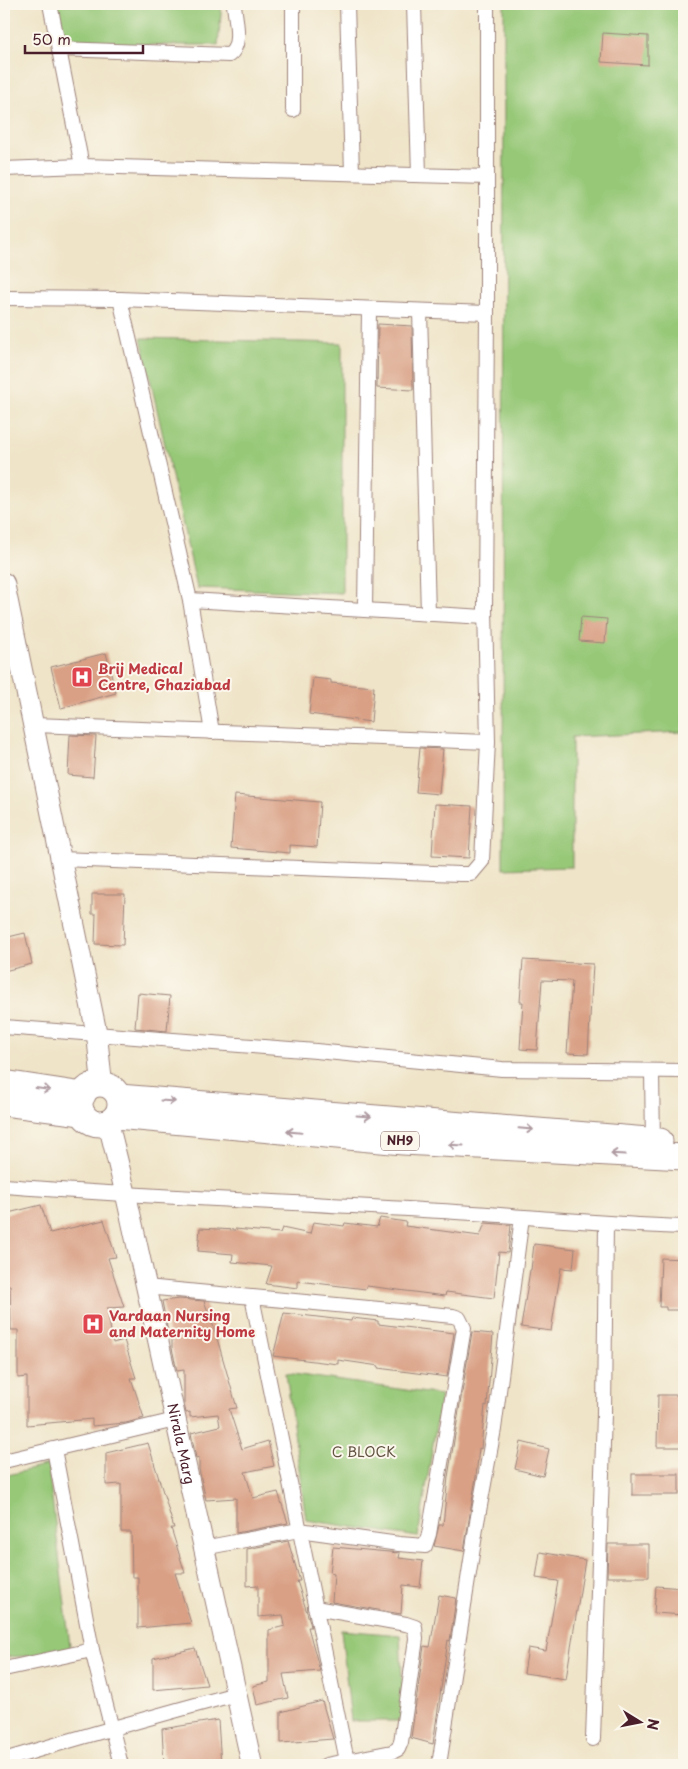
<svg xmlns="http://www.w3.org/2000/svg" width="688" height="1769" viewBox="0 0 688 1769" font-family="'Playpen Sans',sans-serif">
<rect width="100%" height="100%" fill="#fbf7ec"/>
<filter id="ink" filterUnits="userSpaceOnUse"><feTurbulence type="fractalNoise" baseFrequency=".02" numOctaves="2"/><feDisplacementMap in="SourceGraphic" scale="10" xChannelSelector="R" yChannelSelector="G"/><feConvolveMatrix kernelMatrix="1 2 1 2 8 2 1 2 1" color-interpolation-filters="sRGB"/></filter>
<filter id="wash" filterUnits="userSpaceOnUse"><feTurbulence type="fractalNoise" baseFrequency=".0096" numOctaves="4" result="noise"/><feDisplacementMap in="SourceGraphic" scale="20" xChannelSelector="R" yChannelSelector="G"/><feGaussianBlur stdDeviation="1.12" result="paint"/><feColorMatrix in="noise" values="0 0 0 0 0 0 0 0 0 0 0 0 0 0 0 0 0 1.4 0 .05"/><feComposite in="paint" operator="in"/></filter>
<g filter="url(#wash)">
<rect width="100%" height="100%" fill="#efe4c8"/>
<g fill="#96c877" stroke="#707451">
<polygon points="55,4 222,4 218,45 61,45"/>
<polygon points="504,4 684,4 684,732 572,737 572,867 503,869"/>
<polygon points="141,338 342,343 342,593 197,588"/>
<polygon points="286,1373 441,1395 418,1537 306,1520"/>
<polygon points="48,1465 71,1654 4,1657 4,1476"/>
<polygon points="341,1630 400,1635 404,1721 351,1721"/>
</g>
<g id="blocks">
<g fill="#d9a085">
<polygon points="603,33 648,36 648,65 601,62"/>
<polygon points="378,324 412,326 413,390 377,388"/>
<polygon points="581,617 607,619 605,643 579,641"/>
<polygon points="106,653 116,693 61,708 51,667"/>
<polygon points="313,678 331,680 331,683 374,687 371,722 309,714"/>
<polygon points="70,735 96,736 93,777 68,775"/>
<polygon points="420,748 443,749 439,794 416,792"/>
<polygon points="235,795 320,802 317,847 290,845 290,853 231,848"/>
<polygon points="435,804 472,806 469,858 432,856"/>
<polygon points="92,894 125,894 123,945 95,944 96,914 92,914"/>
<polygon points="25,933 32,964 4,971 4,938"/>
<polygon points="523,960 593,964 588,1054 567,1053 572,981 542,980 537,1050 520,1049 523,1002 520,1002"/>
<polygon points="138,993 170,996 167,1031 135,1028"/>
<polygon points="41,1205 50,1233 104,1220 116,1257 108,1258 124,1307 107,1308 113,1343 124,1340 136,1378 131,1378 144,1418 126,1423 92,1426 92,1419 27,1425 27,1377 18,1378 18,1330 11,1330 10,1285 4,1285 4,1214"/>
<polygon points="380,1218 406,1222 405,1226 480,1236 485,1223 511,1225 508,1253 499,1252 494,1298 446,1292 445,1296 367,1286 366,1289 298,1281 298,1288 266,1284 272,1266 232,1262 233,1254 198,1251 200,1228 235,1230 235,1229 280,1233 282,1228 310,1234 313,1222 344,1226 345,1223 377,1227"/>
<polygon points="534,1244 575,1249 573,1269 561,1268 551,1331 521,1327 530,1270 531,1270"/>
<polygon points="661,1258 684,1259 684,1310 666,1310 666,1307 659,1307"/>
<polygon points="179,1299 204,1301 214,1328 237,1408 229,1409 242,1449 268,1441 274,1466 245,1472 253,1498 278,1492 288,1523 236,1533 236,1498 206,1500 199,1469 199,1457 196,1458 191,1433 220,1426 218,1414 190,1417 190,1412 186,1413 184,1404 184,1370 177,1371 172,1348 172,1332 168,1332 162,1301"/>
<polygon points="284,1313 351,1321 352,1318 378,1321 378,1324 454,1333 447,1377 378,1368 379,1366 338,1360 338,1364 273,1356"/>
<polygon points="472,1332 493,1334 487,1406 485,1405 481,1449 479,1448 476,1477 464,1551 434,1546 439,1525 443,1525 448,1477"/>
<polygon points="658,1395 684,1395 684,1447 657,1447"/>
<polygon points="521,1442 549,1449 543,1476 515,1469"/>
<polygon points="148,1443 174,1528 171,1528 185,1573 175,1573 191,1623 138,1628 138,1577 132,1577 131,1532 121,1532 121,1484 106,1485 106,1453"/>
<rect x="632" y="1474" width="47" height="21"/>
<polygon points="288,1541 300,1581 297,1581 310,1622 311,1627 308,1627 320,1671 283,1674 288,1698 257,1705 253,1686 269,1682 269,1630 285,1626 283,1615 258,1617 258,1585 247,1586 247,1549"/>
<polygon points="608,1544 649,1544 649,1577 607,1577"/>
<polygon points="333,1547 400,1553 399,1558 423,1561 420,1587 403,1585 401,1614 332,1602 334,1574 330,1573"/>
<polygon points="540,1552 585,1560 566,1679 524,1673 528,1648 546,1651 558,1581 536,1578"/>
<polygon points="656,1586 684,1588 684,1615 654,1613"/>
<polygon points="439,1595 456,1598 450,1641 448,1640 433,1744 411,1738 424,1646 430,1647"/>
<polygon points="195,1648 207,1685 153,1690 153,1658"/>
<polygon points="322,1701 333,1739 281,1743 281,1712"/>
<polygon points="218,1720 221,1765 164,1765 162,1729"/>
</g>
</g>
</g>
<g filter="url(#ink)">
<use href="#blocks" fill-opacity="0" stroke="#9c827a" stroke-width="1"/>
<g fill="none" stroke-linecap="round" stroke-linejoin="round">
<g stroke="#9c827a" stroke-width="16">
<g id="street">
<polyline points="50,4 82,166"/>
<polyline points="293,4 293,110"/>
<polyline points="347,4 352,173"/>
<polyline points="414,4 419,175"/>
<path d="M59,49L229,55C243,45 235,19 234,4"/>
<polyline points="4,169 82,166 487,177"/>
<polyline points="4,298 120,299 487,313"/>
<polyline points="120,299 190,600 212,732"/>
<polyline points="420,311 428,614"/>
<polyline points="190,600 485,617"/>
<polyline points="365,610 369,310"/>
<polyline points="34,725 488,742"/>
<polyline points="60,859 460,874 471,874 482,861 488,742 485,609 487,313 487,4"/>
<polyline points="4,1027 316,1051 502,1069 684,1071"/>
<polyline points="652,1071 653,1145"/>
<path d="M4,1186C160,1198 316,1203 473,1213C543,1218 613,1225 684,1227"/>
<polyline points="146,1287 453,1316 459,1318 464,1328 429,1534 425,1546 399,1544 299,1530 203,1548"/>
<polyline points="252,1297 347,1761"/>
<polyline points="54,1449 92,1650 121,1765"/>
<polyline points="4,1461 175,1420"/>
<polyline points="315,1608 406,1624 415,1627 416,1639 401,1742 398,1749 392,1752 326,1765"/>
<polyline points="4,1669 92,1650"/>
<polyline points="593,1739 604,1414 606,1224"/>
<path d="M4,1760C81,1737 158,1715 236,1694"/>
<polyline points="439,1765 477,1522 494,1429 522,1217"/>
</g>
</g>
<g stroke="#9c827a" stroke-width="22">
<g id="secondary">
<polyline points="4,583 97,1035 102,1084"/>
<path id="s1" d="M108,1122L126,1195L252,1765"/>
</g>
</g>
<g stroke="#9c827a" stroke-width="27">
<g id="highway">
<polyline points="4,1083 83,1095"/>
<circle cx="100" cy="1104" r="20"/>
<polyline points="119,1097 660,1141"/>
<polyline points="4,1103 82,1113"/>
<polyline points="116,1116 403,1142 684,1157"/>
</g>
</g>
<use href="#street" stroke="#fff" stroke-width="14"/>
<use href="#secondary" stroke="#fff" stroke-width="20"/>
<use href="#highway" stroke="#fff" stroke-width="25"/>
</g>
<defs><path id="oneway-shaft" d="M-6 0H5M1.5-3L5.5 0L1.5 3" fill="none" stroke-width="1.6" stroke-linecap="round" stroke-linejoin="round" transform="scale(1.25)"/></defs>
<g stroke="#ae9aa0">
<use href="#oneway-shaft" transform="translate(43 1089) rotate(8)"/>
<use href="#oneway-shaft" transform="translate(168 1101) rotate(4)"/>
<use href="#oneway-shaft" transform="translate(364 1116) rotate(4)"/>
<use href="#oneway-shaft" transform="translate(526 1129) rotate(5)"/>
<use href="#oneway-shaft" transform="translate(294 1132) rotate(-175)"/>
<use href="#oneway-shaft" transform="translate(456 1145) rotate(-177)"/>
<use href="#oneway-shaft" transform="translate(618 1154) rotate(-177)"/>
</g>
</g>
<defs>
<g id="hospital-square" transform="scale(1.125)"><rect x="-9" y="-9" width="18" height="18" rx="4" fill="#e0444e" stroke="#fbf7ec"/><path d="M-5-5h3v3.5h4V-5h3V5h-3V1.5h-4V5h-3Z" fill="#fff"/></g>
</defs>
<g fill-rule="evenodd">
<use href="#hospital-square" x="82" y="677"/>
<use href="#hospital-square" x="93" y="1324"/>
</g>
<g text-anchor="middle" stroke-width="4" stroke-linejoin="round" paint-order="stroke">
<rect fill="#fbf7ec" stroke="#7f6065" stroke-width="1" x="381" y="1131.5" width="38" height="19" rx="4"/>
<g font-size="12" font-weight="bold" fill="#4a1f2b">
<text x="400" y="1145">NH9</text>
</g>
<g font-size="14" font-weight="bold" fill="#be3a42" stroke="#fbf7ec" text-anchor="start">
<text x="98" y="674">Brij Medical<tspan x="98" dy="16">Centre, Ghaziabad</tspan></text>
<text x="109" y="1321">Vardaan Nursing<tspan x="109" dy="16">and Maternity Home</tspan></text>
</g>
<g font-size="14" fill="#4a1f2b" stroke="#fbf7ec">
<text dy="5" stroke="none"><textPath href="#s1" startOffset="330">Nirala Marg</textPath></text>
</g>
<g font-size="14" fill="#615242" stroke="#fbf7ec">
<text x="364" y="1457">C BLOCK</text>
</g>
</g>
<rect width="688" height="1769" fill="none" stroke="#fbf7ec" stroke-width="20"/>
<g transform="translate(640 1722) rotate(100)" stroke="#fbf7ec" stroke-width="4" paint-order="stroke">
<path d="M0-4L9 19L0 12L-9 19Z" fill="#4a1f2b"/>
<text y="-8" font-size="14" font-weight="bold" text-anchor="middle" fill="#4a1f2b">N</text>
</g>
<path d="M25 45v8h118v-8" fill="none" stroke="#4a1f2b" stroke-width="2.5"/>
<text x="32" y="45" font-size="15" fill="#4a1f2b" stroke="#fbf7ec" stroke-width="4" paint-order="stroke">50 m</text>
</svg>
